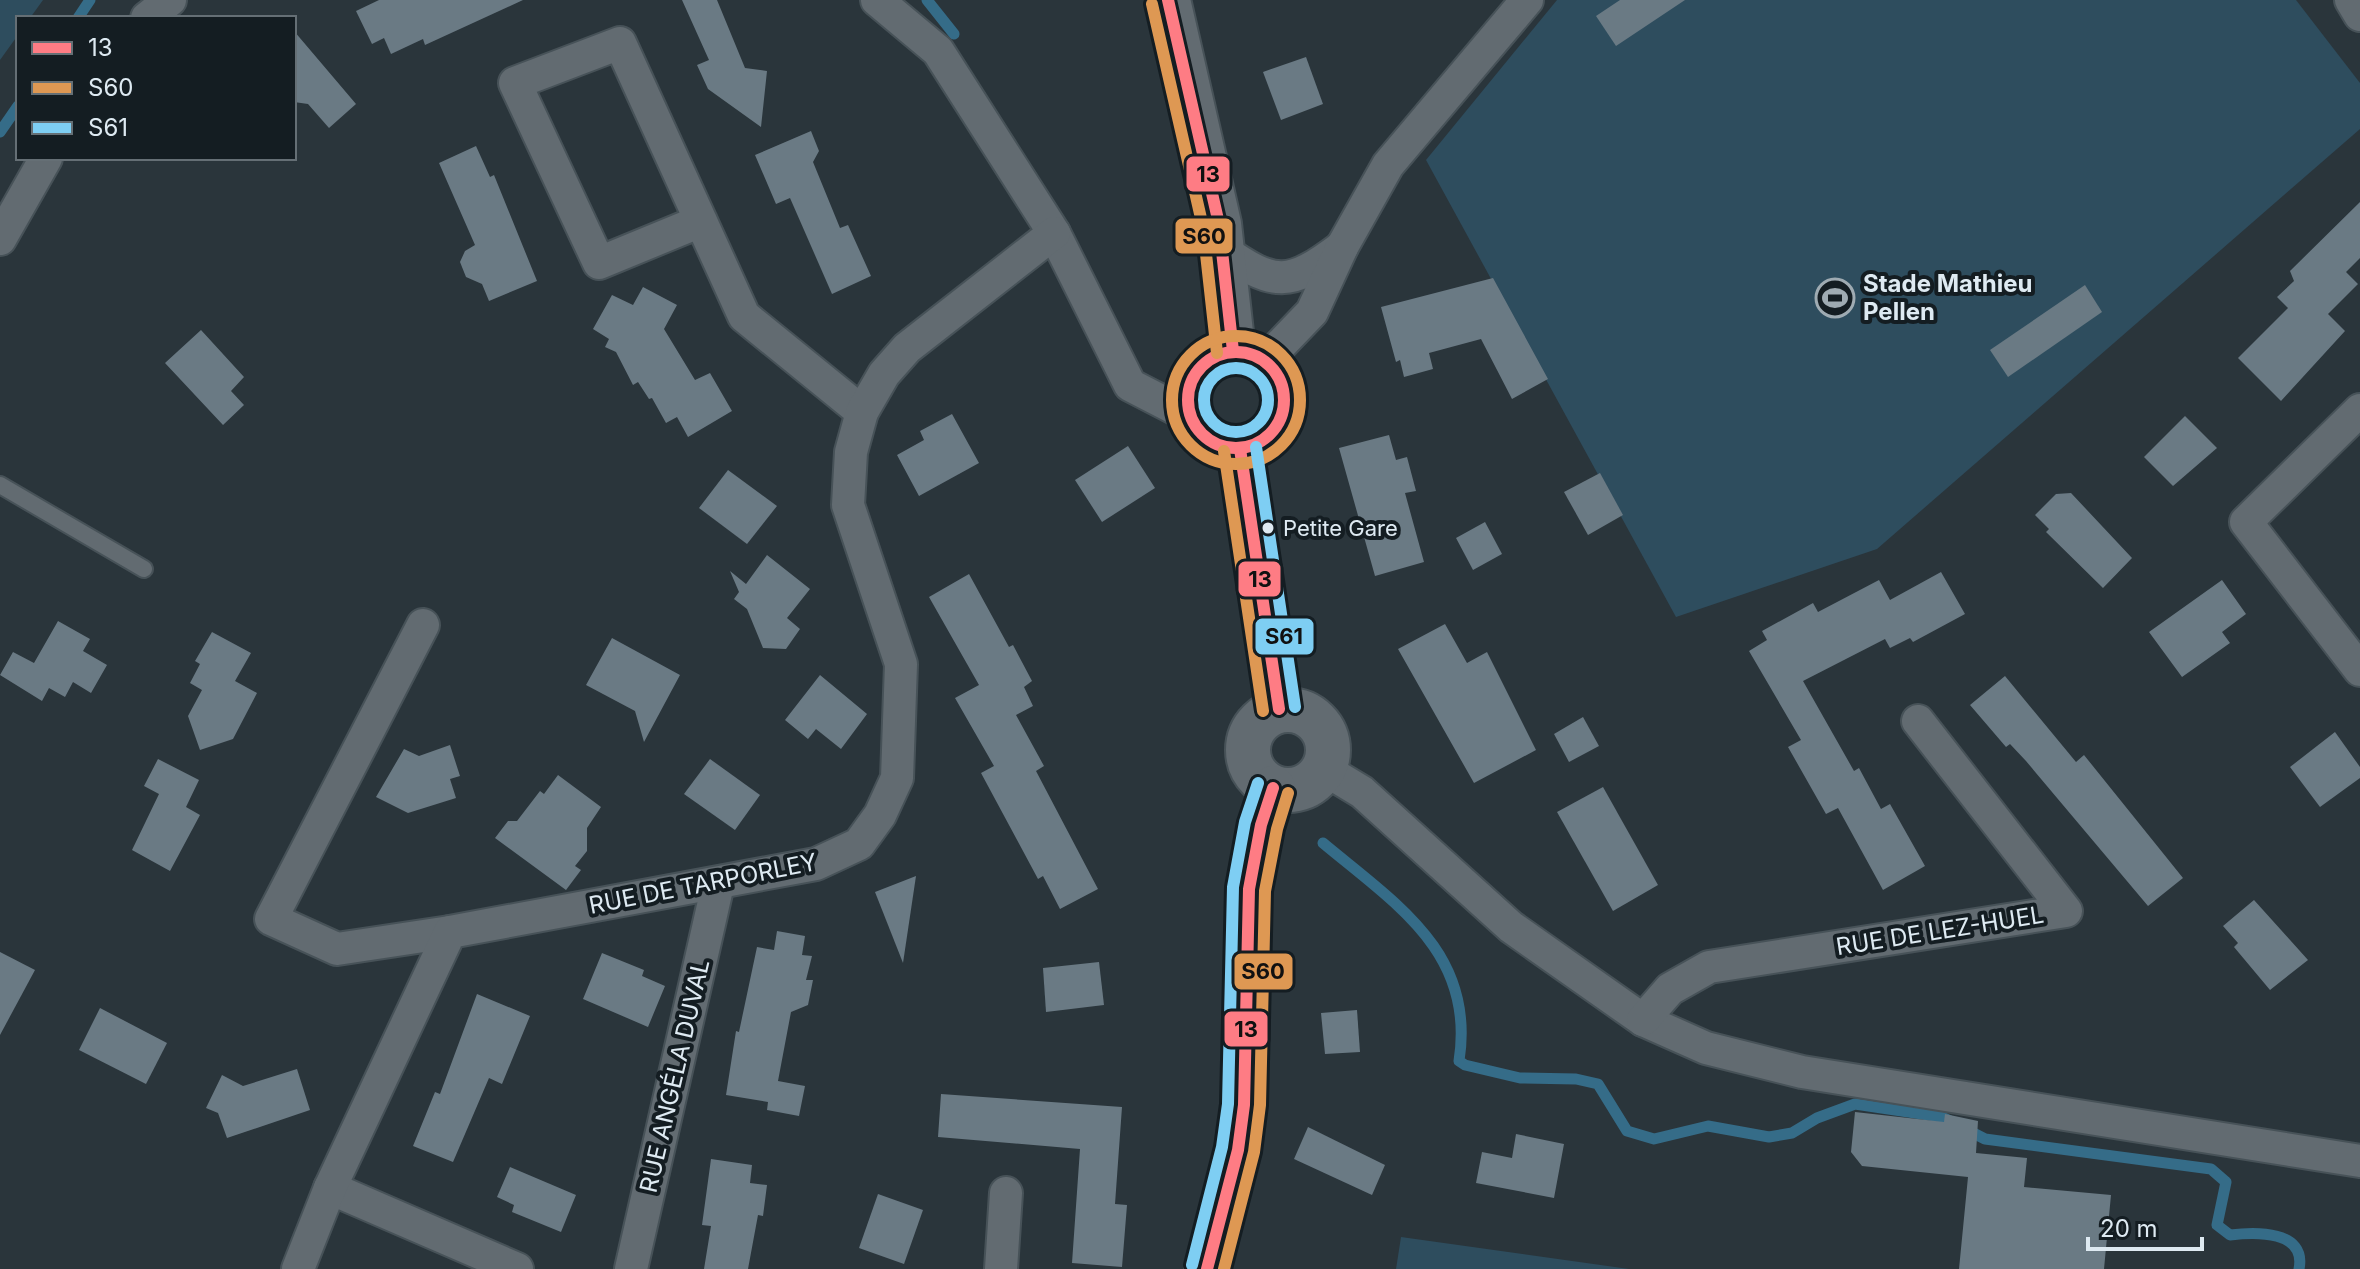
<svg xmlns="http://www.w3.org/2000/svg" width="2360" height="1269" viewBox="0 0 2360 1269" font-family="Inter,sans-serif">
<rect width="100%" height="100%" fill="#2a353b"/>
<g fill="#2e4d5e">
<polygon points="0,0 43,0 30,18 18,18 18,35 0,60"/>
<polygon points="1557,0 2296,0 2360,83 2360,129 1877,549 1676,617 1426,160"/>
<polygon points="1401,1237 1629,1269 1396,1269"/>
</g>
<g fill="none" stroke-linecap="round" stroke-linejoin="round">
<g stroke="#356c88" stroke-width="11">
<polyline points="927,0 954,34"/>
<polyline points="78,18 90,0"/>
<polyline points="0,132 18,106"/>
<path d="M1323,843C1396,904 1476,953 1459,1061L1465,1065L1520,1078L1576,1079L1598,1084L1627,1131L1654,1139L1708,1126L1769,1137L1792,1133L1817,1118L1855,1104L1942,1117L1985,1139L2211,1169L2226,1182L2217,1225L2230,1235C2255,1232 2307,1230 2299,1269"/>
</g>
</g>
<g fill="#6a7a84">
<polygon points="379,0 523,0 425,45 423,39 391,54 384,38 372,44 356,11"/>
<polygon points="682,0 717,0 745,68 767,71 761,127 708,89 697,65 709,60"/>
<polygon points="1620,0 1685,0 1616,46 1596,16"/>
<polygon points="294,31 356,104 329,128 308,104 294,102"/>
<polygon points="1306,57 1323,104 1281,120 1263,72"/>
<polygon points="811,131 819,151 813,162 840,228 848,225 871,276 832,294 790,198 776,204 755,155"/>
<polygon points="476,146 490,177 494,175 537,281 489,301 482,284 466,277 460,262 465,251 475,245 439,163"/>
<polygon points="2360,202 2360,258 2346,272 2358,284 2328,314 2345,331 2281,401 2238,358 2288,308 2277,297 2294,281 2290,271"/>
<polygon points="1493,278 1548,379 1512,399 1481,339 1429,353 1433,369 1404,377 1400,360 1396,362 1381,307"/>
<polygon points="2085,285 2102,312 2008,377 1990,350"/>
<polygon points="643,287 677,305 664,329 695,380 710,373 732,411 688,437 677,417 666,423 652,398 649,399 638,382 633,385 616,352 605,347 609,339 593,329 612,295 633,305"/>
<polygon points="201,330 244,377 231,391 244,405 223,425 165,363"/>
<polygon points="952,414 979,463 919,496 897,455 924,440 920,431"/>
<polygon points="2185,416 2217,448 2173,486 2144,457"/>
<polygon points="1389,435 1396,460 1407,457 1416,491 1405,493 1424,562 1375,576 1339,448"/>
<polygon points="1128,446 1155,488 1102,522 1075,480"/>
<polygon points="728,470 777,506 747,544 699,508"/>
<polygon points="1600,473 1623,515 1588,535 1564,492"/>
<polygon points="2071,493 2132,558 2103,588 2046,532 2049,529 2035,515 2056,494"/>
<polygon points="1485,522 1502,554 1473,570 1456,538"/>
<polygon points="767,555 810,589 787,618 800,629 786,649 763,648 747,609 734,599 739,592 730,571 746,584"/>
<polygon points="1941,572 1965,614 1913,642 1910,638 1890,648 1885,639 1803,681 1854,771 1859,768 1881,809 1890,804 1925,866 1883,890 1838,808 1826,814 1788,747 1801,740 1749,651 1767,640 1762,631 1813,603 1818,612 1879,580 1890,600"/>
<polygon points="969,574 1009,647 1013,645 1032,681 1024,687 1033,706 1016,715 1044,766 1036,771 1098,889 1060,909 1043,876 1038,879 981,773 994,766 955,698 979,685 929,597"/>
<polygon points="2222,580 2246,614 2222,632 2230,643 2182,677 2149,632"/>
<polygon points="58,621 90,639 83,651 107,665 91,693 73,682 65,697 49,688 42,701 0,675 13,652 34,663"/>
<polygon points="1445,624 1467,663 1487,652 1536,750 1474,783 1398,649"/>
<polygon points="212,632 251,653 235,681 257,693 233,739 200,750 188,716 202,690 190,683 200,664 195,661"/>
<polygon points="612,638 680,675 644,742 635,711 586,685"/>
<polygon points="820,675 867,714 841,749 816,729 808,739 785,720"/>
<polygon points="2005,676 2076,762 2084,755 2183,878 2148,906 2026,761 2010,744 2006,747 1970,705"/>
<polygon points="1583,717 1599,746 1569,762 1554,734"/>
<polygon points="2335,732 2360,767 2360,778 2320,807 2290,767"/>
<polygon points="450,745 460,776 450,779 456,798 408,813 376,797 404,749 419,756"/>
<polygon points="158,759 199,780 186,807 200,815 170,871 132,850 159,794 144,786"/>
<polygon points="710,759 760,795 735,830 684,794"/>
<polygon points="558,775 601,807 587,828 587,851 575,866 581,870 566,890 495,838 508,821 517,821 540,791 544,794"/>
<polygon points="1603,787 1658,885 1613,911 1557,812"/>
<polygon points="916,876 903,963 875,892"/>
<polygon points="2254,900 2308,960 2270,990 2234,947 2238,943 2223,926"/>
<polygon points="777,931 805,936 802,955 812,956 806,980 813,980 808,1005 791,1012 778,1081 805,1086 799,1116 767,1110 768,1102 726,1095 736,1031 739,1032 757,947 774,950"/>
<polygon points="0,952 35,970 0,1035"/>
<polygon points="602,953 644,970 642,976 665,986 648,1027 583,999"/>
<polygon points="1099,962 1104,1005 1046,1012 1043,968"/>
<polygon points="477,994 530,1016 502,1084 489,1078 453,1162 413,1146 435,1092 440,1094"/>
<polygon points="100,1008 167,1043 146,1084 79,1050"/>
<polygon points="1357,1010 1360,1052 1325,1054 1321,1013"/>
<polygon points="297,1069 310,1110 227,1138 218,1113 206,1108 222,1075 243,1086"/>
<polygon points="941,1094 1122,1107 1115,1204 1127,1205 1122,1267 1072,1263 1080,1149 938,1137"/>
<polygon points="1855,1112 1944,1122 1945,1114 1978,1121 1976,1153 2027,1158 2024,1187 2111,1195 2104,1269 1959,1269 1968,1177 1862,1166 1851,1152"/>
<polygon points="1308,1127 1385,1165 1372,1195 1294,1159"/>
<polygon points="1516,1134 1564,1144 1554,1198 1476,1183 1482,1152 1512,1158"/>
<polygon points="711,1159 752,1165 750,1183 767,1185 763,1216 758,1215 748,1269 704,1269 711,1226 702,1225"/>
<polygon points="510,1167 576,1195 561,1232 512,1212 514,1205 497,1197"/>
<polygon points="878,1194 923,1210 904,1264 859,1248"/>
</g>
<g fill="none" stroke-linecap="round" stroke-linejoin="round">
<g stroke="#475258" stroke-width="20">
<polyline id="lane" points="0,485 144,569"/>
</g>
<g stroke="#475258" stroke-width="36">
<g id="street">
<polyline points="877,0 938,51 1054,233 1130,385 1190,416"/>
<polyline points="2351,0 2360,15"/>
<polyline points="147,18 170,0"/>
<polyline points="701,221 599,263 515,83 620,43 744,316 862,412"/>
<polyline points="0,239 46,158"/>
<path d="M1221,249C1275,287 1289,287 1342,247"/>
<polyline points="1265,361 1312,312 1342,247 1388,165 1527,0"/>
<polyline points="2360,410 2246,522 2360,670"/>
<polyline points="423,625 271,919 337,949 450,932"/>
<polyline points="1324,769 1362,792 1511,927 1643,1020 1706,1048 1802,1072 2360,1161"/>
<polyline points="1643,1020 1670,989 1709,967 2066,911 1918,721"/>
<polyline points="330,1188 517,1269"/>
<polyline points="298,1269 330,1188 450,932 816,864 859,844 880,815 897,778 901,664 848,505 851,452 862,412 884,374 907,348 1054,233"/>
<polyline points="631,1269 718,884"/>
<polyline points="1001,1269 1006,1193"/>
</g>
</g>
<g stroke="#475258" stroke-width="48">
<g id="secondary">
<polyline points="1168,0 1219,224 1233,351"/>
<circle cx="1236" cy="400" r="48"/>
<polyline points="1240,449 1279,709"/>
<circle cx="1288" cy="750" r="40"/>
<polyline points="1207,1269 1238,1150 1244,1105 1249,889 1261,825 1273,788"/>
</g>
</g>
<use href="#lane" stroke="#626b71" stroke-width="16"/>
<use href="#street" stroke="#626b71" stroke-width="32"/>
<use href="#secondary" stroke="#626b71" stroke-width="44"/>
<g stroke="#141d22" stroke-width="18">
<g id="bus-1">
<polyline points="1168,0 1219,224 1233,351"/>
<circle cx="1236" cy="400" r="48"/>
<polyline points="1240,449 1279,709"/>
<polyline points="1207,1269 1238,1150 1244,1105 1249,889 1261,825 1273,788"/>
</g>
</g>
<g stroke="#141d22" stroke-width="18">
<g id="bus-2">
<polyline points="1152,4 1203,227 1217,353"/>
<circle cx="1236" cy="400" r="64"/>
<polyline points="1224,451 1263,711"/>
<polyline points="1224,1269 1254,1152 1260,1105 1265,891 1277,829 1288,793"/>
</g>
</g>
<g stroke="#141d22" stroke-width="18">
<g id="bus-3">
<circle cx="1236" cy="400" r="32"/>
<polyline points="1256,447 1295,707"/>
<polyline points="1192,1265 1222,1147 1228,1104 1233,887 1245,822 1258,783"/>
</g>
</g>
<use href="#bus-1" stroke="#fe7c84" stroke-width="12"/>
<use href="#bus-2" stroke="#de9853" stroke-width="12"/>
<use href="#bus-3" stroke="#7ecef3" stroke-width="12"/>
</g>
<defs>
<g id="stadium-ring" transform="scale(2)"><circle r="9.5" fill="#141d22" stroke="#9fabb2" stroke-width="1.5"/><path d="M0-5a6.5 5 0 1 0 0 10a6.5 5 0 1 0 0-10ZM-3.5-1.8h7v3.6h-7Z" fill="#9fabb2"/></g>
</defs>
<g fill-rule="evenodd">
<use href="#stadium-ring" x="1835" y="298"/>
</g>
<circle fill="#deeaf2" stroke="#141d22" stroke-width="3" cx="1268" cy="528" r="7"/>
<g text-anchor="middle" stroke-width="8" stroke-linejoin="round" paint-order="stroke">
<g font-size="22" fill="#deeaf2" stroke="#141d22" text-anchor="start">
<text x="1283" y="536">Petite Gare</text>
</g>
<g font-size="24" font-weight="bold" fill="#deeaf2" stroke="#141d22" text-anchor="start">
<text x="1863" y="292">Stade Mathieu<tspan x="1863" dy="28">Pellen</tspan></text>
</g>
<g font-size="24" fill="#deeaf2" stroke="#141d22">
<text transform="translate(703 884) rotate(-11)" y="8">RUE DE TARPORLEY</text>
<text transform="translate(1940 931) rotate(-9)" y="8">RUE DE LEZ-HUEL</text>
<text transform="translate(675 1076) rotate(-77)" y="8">RUE ANGÉLA DUVAL</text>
</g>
</g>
<g stroke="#141d22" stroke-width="3">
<rect x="1185" y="155" width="46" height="38" rx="8" fill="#fe7c84"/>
<rect x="1174" y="217" width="60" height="38" rx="8" fill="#de9853"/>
<rect x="1237" y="560" width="45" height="38" rx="8" fill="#fe7c84"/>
<rect x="1254" y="617" width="61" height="39" rx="8" fill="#7ecef3"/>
<rect x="1233" y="952" width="61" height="39" rx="8" fill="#de9853"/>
<rect x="1223" y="1010" width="46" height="38" rx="8" fill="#fe7c84"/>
</g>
<g font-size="22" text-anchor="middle" font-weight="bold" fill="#111">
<text x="1208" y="182">13</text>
<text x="1204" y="244">S60</text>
<text x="1260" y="587">13</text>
<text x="1284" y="644">S61</text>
<text x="1263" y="979">S60</text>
<text x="1246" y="1037">13</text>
</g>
<rect x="16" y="16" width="280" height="144" fill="#141d22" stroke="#656f75" stroke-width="2"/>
<rect x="32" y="42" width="40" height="12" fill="#fe7c84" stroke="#656f75" stroke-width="2"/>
<text x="88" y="56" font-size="24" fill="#deeaf2">13</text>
<rect x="32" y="82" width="40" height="12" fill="#de9853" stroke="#656f75" stroke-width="2"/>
<text x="88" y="96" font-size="24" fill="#deeaf2">S60</text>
<rect x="32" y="122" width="40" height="12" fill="#7ecef3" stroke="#656f75" stroke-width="2"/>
<text x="88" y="136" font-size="24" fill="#deeaf2">S61</text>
<path d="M2088 1237v12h114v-12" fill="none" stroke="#deeaf2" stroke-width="4"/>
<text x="2100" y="1237" font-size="24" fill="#deeaf2" stroke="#141d22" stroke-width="6" paint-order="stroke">20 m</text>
</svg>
